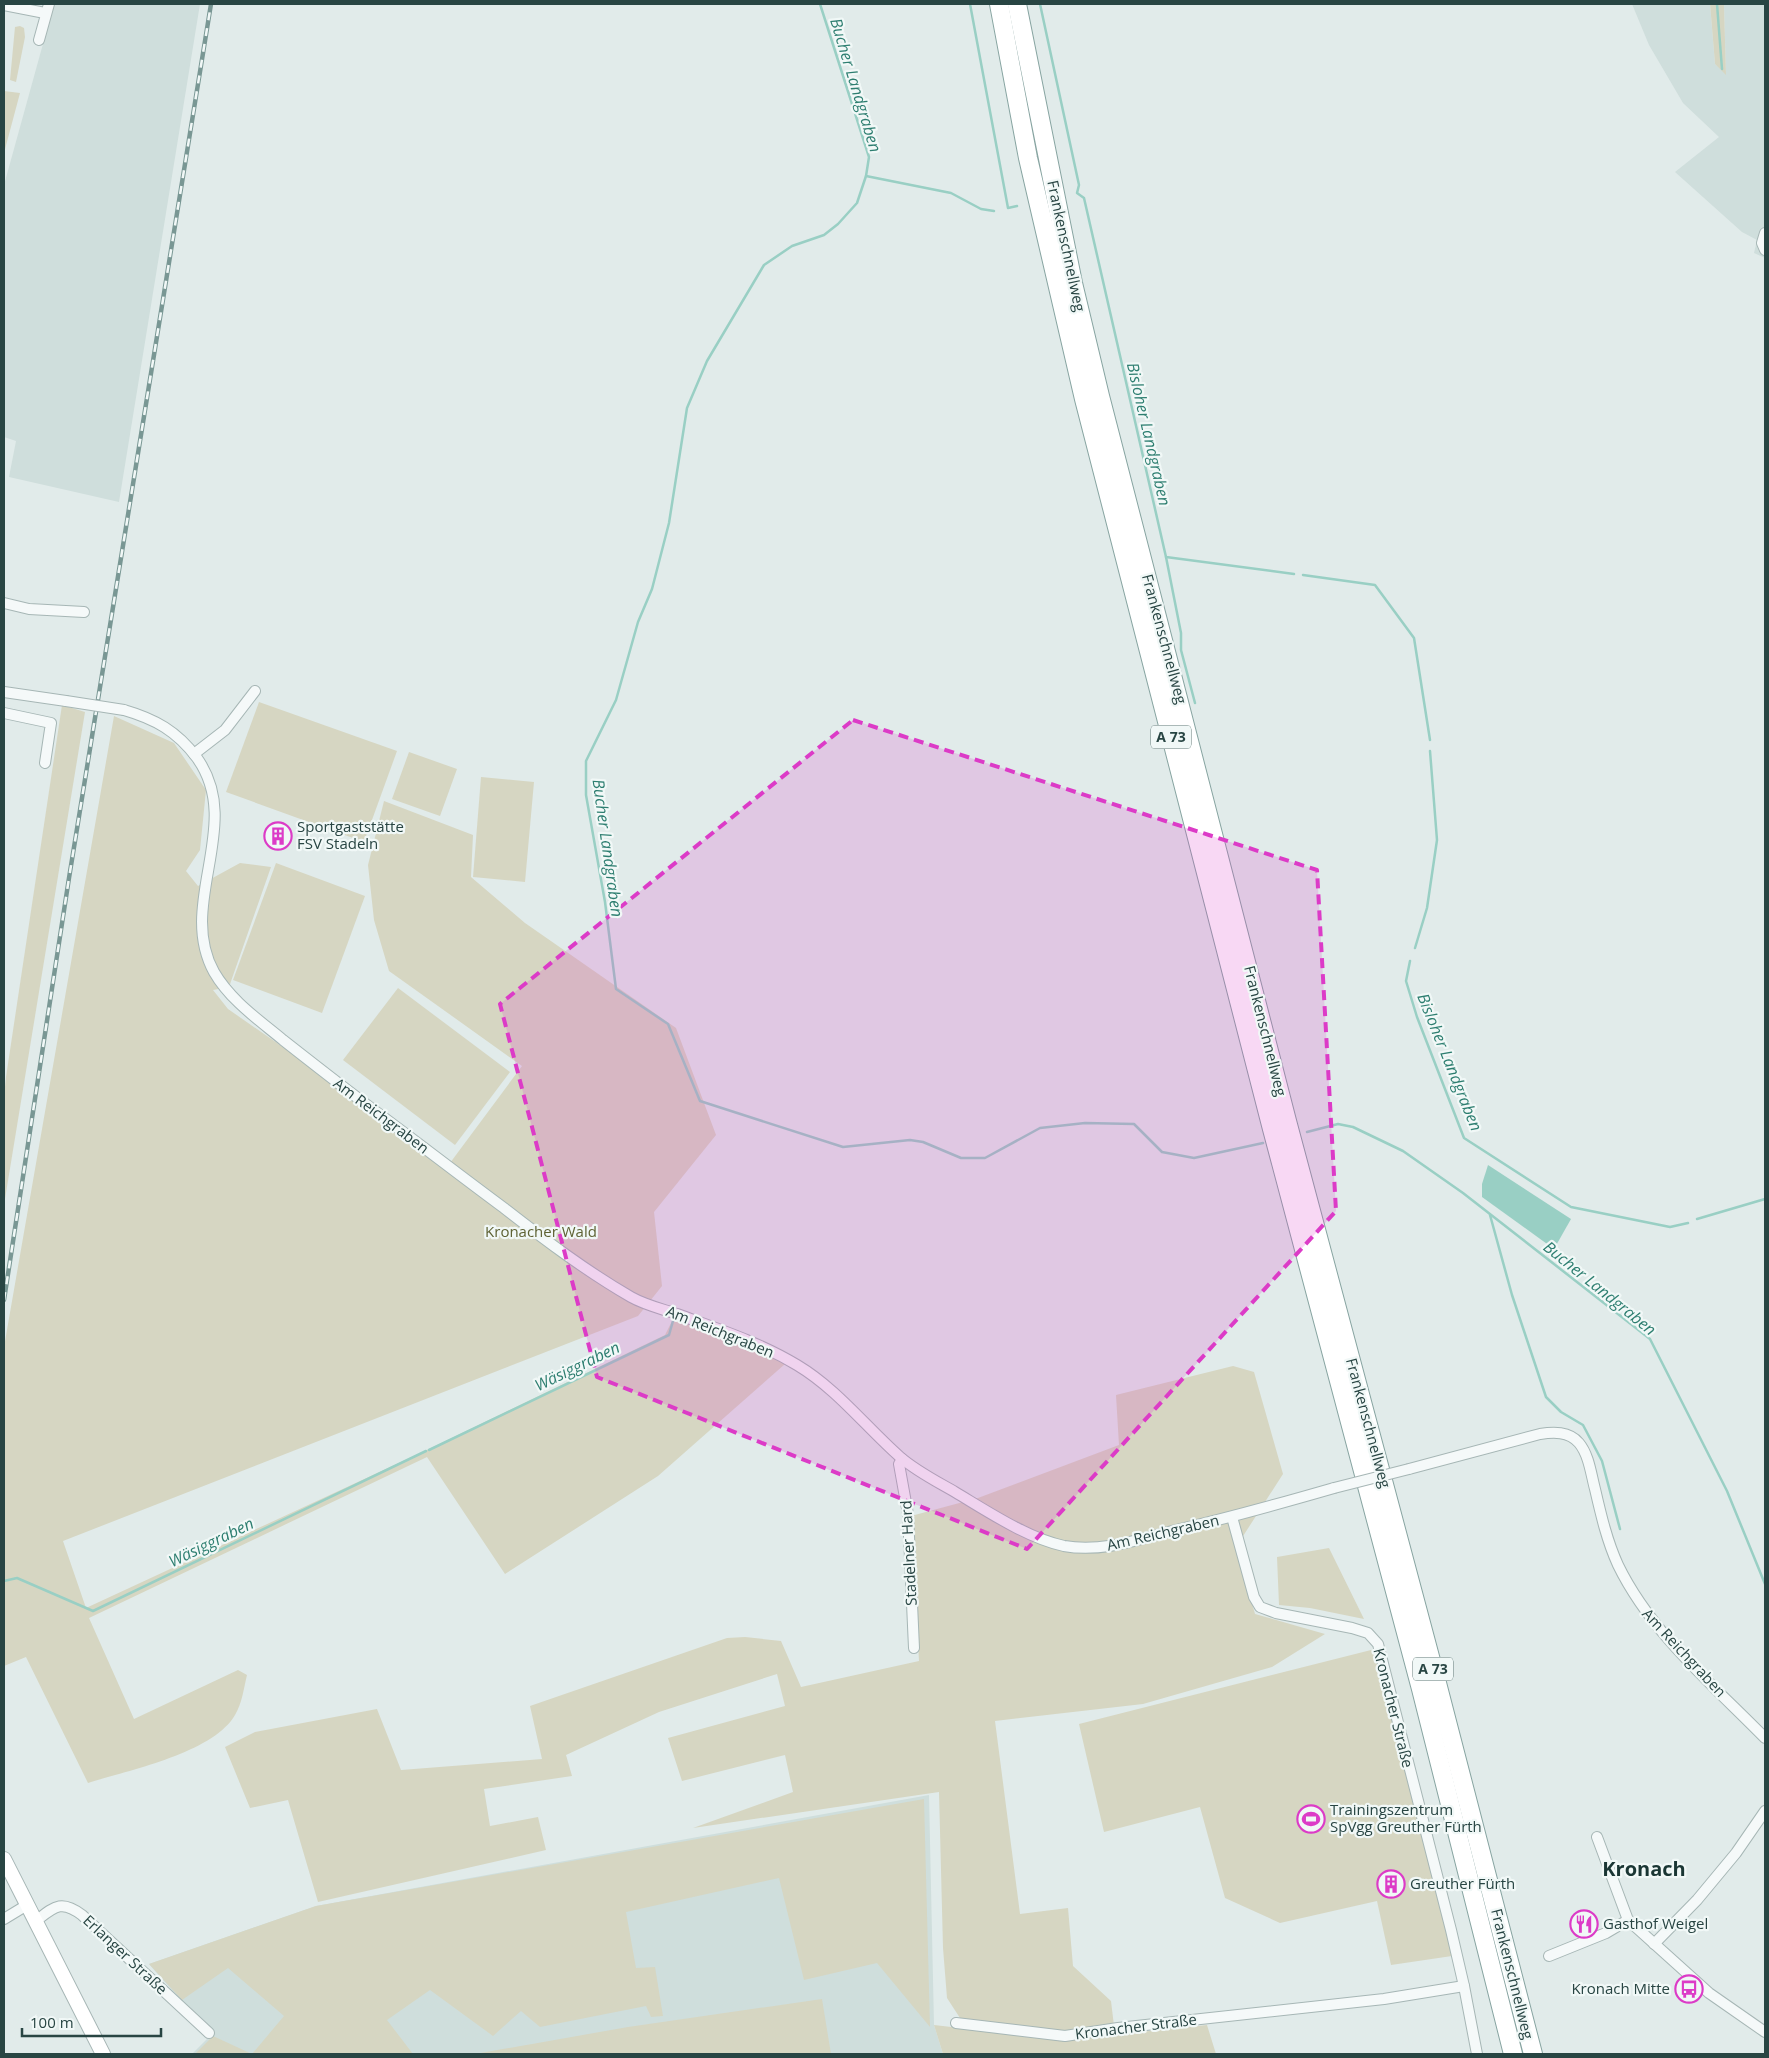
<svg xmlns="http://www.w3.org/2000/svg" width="1769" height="2058" viewBox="0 0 1769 2058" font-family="'Open Sans',sans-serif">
<rect width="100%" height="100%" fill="#e1ebea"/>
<g fill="#cfdedc">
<polygon points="54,4 200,4 119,502 9,477 16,441 4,437 4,185"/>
<polygon points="1632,4 1710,4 1715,64 1726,74 1724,4 1765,4 1765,258 1754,253 1757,240 1742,232 1675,172 1719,137 1683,103 1649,45"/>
<polygon points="929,1795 934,2025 943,2054 192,2054 211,2035 149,1964 316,1906"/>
</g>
<g fill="#d6d6c2">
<polygon points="1710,4 1724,4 1726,75 1715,64"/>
<polygon points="20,26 24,28 25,37 16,82 10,80 15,27"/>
<polygon points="4,91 20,93 4,153"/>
<polygon points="259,702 397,751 364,842 226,792"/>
<polygon points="62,705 85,712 4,1205 4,1096 6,1077"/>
<path d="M114,716L174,743L206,790L200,850L186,871L198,886L240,863L271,867L229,987L213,990L228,1009L450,1163L522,1066L389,971L374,920L368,865L384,801L473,835L471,877L525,923L676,1028L716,1135L654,1212L662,1286L638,1316L63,1541L86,1608L429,1449L665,1335L674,1317L733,1338L785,1364L658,1476L505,1574L427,1457L89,1618L134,1719L238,1670L247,1675C244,1687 242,1704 235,1715C213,1753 129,1770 88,1783L26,1657L4,1666V1347Z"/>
<polygon points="409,752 457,769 440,816 392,799"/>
<polygon points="481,777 534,782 525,882 473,877"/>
<polygon points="276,863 365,896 322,1013 233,980"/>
<polygon points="398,988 510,1072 455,1145 343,1060"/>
<polygon points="1233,1366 1254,1372 1283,1474 1236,1547 1255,1614 1325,1634 1272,1667 1143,1704 995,1721 1020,1914 1068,1908 1073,1966 1111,2001 1114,2026 1065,2031 960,2018 947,1998 943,1948 939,1792 693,1828 793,1792 785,1755 682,1781 668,1738 785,1706 777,1674 659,1712 566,1755 572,1776 484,1789 490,1826 538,1817 546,1850 318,1902 288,1800 250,1808 225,1747 255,1732 377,1709 401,1770 542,1759 530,1706 727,1638 745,1637 781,1641 801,1687 919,1661 911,1516 978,1498 1119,1445 1116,1395"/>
<polygon points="1329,1548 1364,1619 1310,1608 1279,1605 1277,1557"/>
<polygon points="1375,1649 1452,1956 1391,1965 1377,1901 1280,1923 1225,1898 1200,1807 1104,1832 1079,1724"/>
<polygon points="924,1799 930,2027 877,1963 804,1980 779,1878 626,1912 636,1968 655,1967 663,2016 651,2017 646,2006 540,2027 521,2011 493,2036 430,1990 387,2020 413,2054 195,2054 213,2036 252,2054 284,2016 228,1968 182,2000 149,1964 316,1906"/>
<polygon points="822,1999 831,2054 475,2054 628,2027"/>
<polygon points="934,2025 1064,2040 1207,2025 1216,2054 943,2054"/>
</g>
<polygon fill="#99cfc4" points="1488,1165 1571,1219 1554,1249 1482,1197 1482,1184"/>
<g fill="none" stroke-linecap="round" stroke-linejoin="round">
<g stroke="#99cfc4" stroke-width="2.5">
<polyline points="820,4 869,157 866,176 857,203 838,224 824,235 792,246 764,265 707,361 687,408 669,523 652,589 638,622 616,700 586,761 586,795 605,902 616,989 668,1024 700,1101 843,1147 910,1140 923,1142 961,1158 985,1158 1040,1128 1085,1123 1134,1124 1162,1152 1194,1158 1263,1143"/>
<polyline points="970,4 1008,208 1017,206"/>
<polyline points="1040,4 1079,185 1077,193 1084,198 1166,557 1294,574"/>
<polyline points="1717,4 1722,69"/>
<polyline points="866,176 951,193 981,209 994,211"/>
<polyline points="1166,557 1181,633 1181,650 1195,703"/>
<polyline points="1303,575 1375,585 1414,638 1430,740"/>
<polyline points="1415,948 1427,908 1437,840 1430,751"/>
<polyline points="1410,961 1406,981 1417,1017 1464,1138 1571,1207 1670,1227 1688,1223"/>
<polyline points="1307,1132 1338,1124 1353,1127 1403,1151 1463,1193 1650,1339 1727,1491 1765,1584"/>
<polyline points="1490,1215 1512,1295 1546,1397 1561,1412 1583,1425 1602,1461 1620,1529"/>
<polyline points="1697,1219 1765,1199"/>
<polyline points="429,1450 669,1335 673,1321"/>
<polyline points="4,1581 17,1578 93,1611 426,1451"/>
</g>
<g stroke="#a6b6b5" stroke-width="12">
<g id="minor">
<polyline points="4,5 45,13"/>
<polyline points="39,40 49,4"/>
<polyline points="1765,233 1762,243 1765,250"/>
<polyline points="4,603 29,609 84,612"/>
<polyline points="4,692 66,701"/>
<path d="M124,710C155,719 177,731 197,758C245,825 176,903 214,972C230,1000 259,1020 283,1040C311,1062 339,1084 367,1105C413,1139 458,1174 504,1208C545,1240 586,1271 631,1297C645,1305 662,1309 677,1314C718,1329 759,1342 797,1365C837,1389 865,1426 900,1457C916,1471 936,1481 955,1492C987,1511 1027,1538 1064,1546C1102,1553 1140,1539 1176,1530C1229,1518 1282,1503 1334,1488"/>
<polyline points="4,713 51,723 45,763"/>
<polyline points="194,754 225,730 255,691"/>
<polyline points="902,1459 899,1464 908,1514 914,1648"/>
<path d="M1409,1469L1540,1434C1553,1432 1569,1431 1579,1443C1589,1455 1591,1474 1595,1489C1601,1515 1607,1541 1618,1565C1651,1633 1713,1685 1765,1738"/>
<polyline points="1232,1517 1254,1597 1260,1607 1276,1613 1352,1628 1368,1633 1378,1644 1451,1930 1464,1986 1477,2054"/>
<polyline points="1597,1837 1628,1920 1709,1993 1765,2032"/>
<polyline points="4,1919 27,1905"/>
<path d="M36,1921C54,1907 61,1899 82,1915L209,2033"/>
<polyline points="1654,1944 1697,1900 1736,1853 1765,1811"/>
<polyline points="1549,1956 1606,1933 1628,1920"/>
<polyline points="956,2023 1065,2036 1118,2028 1384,1999 1464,1986"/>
</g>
</g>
<g stroke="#a6b6b5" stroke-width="16">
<polyline id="secondary" points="4,1859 103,2054"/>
</g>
<g stroke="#87a4a1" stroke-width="20">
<g id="motorway">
<polyline points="999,4 1028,158 1084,399 1272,1129 1421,1689 1513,2054"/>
<polyline points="1017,4 1073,283 1100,396 1287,1121 1437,1683 1533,2054"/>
</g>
</g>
<use href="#minor" stroke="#f5f9f9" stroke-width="10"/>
<use href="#secondary" stroke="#fff" stroke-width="14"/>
<use href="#motorway" stroke="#fff" stroke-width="18"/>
<g stroke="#799794" stroke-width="4.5">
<polyline id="rail" points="4,1300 69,878 211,4"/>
</g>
<use href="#rail" stroke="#f1f8f7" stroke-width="2.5" stroke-dasharray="8" stroke-linecap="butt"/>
<g stroke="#a6b6b5" stroke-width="12" stroke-linecap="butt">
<g id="minor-bridge">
<polyline points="66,701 124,710"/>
<polyline points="1334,1488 1409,1469"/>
</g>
</g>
<use href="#minor-bridge" stroke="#f5f9f9" stroke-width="10"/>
</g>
<path fill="#dc3bc7" fill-opacity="0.2" stroke="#dc3bc7" stroke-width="4" stroke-dasharray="10 6" stroke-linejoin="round" d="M853,720L1317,870L1336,1211L1027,1549L597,1377L500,1004Z"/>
<defs>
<g id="building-ring" transform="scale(1.4375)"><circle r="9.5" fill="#f1f8f7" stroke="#dc3bc7" stroke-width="1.5"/><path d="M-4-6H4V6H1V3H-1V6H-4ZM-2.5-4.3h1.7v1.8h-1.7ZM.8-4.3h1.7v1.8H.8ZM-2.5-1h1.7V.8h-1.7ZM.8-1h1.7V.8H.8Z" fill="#dc3bc7"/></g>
<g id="stadium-ring" transform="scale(1.4375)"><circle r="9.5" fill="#f1f8f7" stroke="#dc3bc7" stroke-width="1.5"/><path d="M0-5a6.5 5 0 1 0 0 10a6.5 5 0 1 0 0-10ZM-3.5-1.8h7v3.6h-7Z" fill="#dc3bc7"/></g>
<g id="restaurant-ring" transform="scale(1.4375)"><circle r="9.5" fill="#f1f8f7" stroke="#dc3bc7" stroke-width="1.5"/><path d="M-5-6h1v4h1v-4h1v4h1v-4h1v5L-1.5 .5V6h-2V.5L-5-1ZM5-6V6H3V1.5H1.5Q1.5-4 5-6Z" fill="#dc3bc7"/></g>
<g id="bus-ring" transform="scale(1.4375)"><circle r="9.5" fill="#f1f8f7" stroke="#dc3bc7" stroke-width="1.5"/><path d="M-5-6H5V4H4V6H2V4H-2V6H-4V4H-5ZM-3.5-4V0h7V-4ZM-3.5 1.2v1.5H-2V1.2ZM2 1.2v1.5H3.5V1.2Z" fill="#dc3bc7"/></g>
</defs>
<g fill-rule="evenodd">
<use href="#building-ring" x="278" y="836"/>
<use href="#stadium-ring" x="1311" y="1819"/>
<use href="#building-ring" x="1391" y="1884"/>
<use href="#restaurant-ring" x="1584" y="1924"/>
<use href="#bus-ring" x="1689" y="1989"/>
</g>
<g text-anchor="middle" stroke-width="4.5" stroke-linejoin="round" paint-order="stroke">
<g fill="#f1f8f7" stroke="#647b79" stroke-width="1">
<rect x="1151" y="725.5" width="40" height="23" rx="4"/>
<rect x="1413" y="1657.5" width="40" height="23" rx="4"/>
</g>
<g font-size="14" font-weight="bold" fill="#284543">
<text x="1171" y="742">A 73</text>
<text x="1433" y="1674">A 73</text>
</g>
<g font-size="15" fill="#284543" stroke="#f1f8f7">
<text transform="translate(1066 246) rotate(78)" y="5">Frankenschnellweg</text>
<text transform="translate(1164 639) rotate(75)" y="5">Frankenschnellweg</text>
<text transform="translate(1265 1031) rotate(76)" y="5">Frankenschnellweg</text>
<text transform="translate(381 1116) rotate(37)" y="5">Am Reichgraben</text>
<text transform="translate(720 1332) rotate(22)" y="5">Am Reichgraben</text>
<text transform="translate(1368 1423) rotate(75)" y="5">Frankenschnellweg</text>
<text transform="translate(1163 1533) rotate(-13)" y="5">Am Reichgraben</text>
<text transform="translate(909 1553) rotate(-93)" y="5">Stadelner Hard</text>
<text transform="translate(1684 1653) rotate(47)" y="5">Am Reichgraben</text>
<text transform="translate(1393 1708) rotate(76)" y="5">Kronacher Straße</text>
<text transform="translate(125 1955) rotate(43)" y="5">Erlanger Straße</text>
<text transform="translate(1512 1974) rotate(76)" y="5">Frankenschnellweg</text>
<text transform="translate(1136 2027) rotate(-7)" y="5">Kronacher Straße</text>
</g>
<g font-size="15" fill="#284543" stroke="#f1f8f7" text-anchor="start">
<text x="297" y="832">Sportgaststätte<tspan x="297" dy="17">FSV Stadeln</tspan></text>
<text x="1330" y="1815">Trainingszentrum<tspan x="1330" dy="17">SpVgg Greuther Fürth</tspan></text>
<text x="1410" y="1889">Greuther Fürth</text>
<text x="1603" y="1929">Gasthof Weigel</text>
<text x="1670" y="1994" text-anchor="end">Kronach Mitte</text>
</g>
<g font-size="15" fill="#5e6233" stroke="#f1f8f7">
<text x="541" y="1237">Kronacher Wald</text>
</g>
<g font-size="16" font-style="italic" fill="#2d7e70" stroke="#f1f8f7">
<text transform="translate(856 85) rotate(73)" y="6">Bucher Landgraben</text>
<text transform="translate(1149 434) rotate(77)" y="6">Bisloher Landgraben</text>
<text transform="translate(608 848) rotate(82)" y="6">Bucher Landgraben</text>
<text transform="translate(1450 1062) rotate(68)" y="6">Bisloher Landgraben</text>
<text transform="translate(1600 1288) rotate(39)" y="6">Bucher Landgraben</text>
<text transform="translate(577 1366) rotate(-26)" y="6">Wäsiggraben</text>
<text transform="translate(211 1542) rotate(-26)" y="6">Wäsiggraben</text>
</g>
<g font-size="20" font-weight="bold" fill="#1a3634" stroke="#f1f8f7">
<text x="1644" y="1876">Kronach</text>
</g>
</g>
<rect width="1769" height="2058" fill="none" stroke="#284543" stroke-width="10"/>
<path d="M22 2028v8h139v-8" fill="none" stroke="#284543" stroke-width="2.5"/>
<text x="30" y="2028" font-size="15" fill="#284543" stroke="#f1f8f7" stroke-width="4" paint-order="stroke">100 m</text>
</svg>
